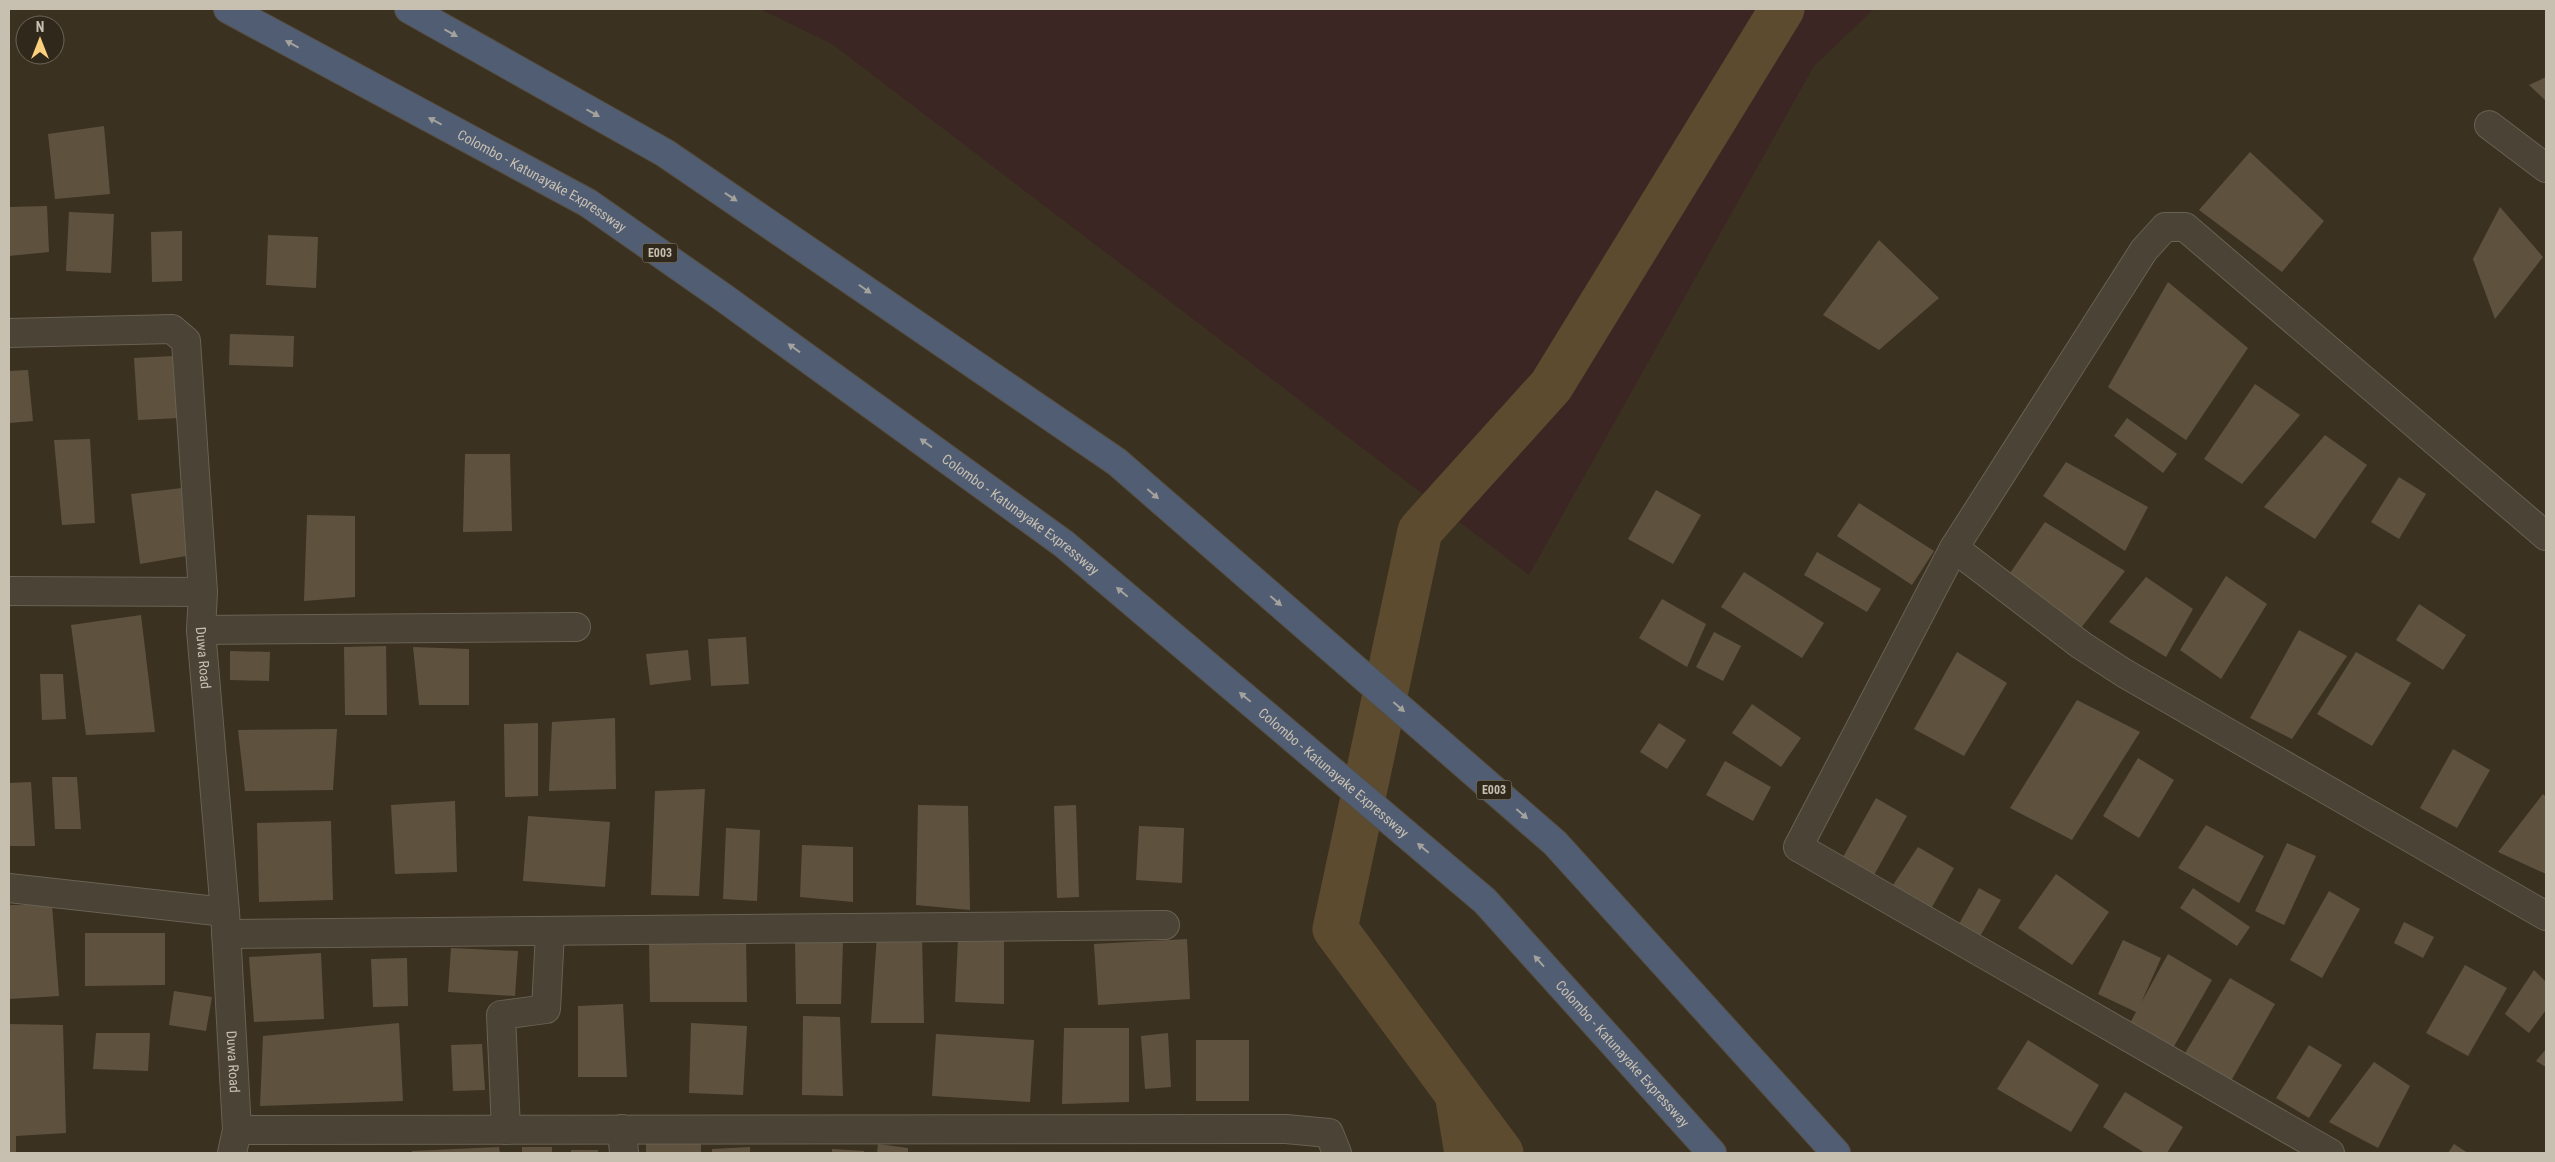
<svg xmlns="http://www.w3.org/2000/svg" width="2555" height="1162" viewBox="0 0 2555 1162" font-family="'Roboto Condensed',sans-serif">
<rect width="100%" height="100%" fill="#3b3121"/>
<polygon fill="#3c2623" points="760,9 1874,9 1814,66 1529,575 832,44"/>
<polygon fill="#5d4b2f" points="1433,1086 1495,1153 1444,1153"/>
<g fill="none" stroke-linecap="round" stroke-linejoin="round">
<polyline stroke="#5d4b2f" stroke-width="45" points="1501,1153 1335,929 1420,531 1551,386 1782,9"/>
</g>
<g fill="#5e523f">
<polygon points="2546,77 2546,101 2529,85"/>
<polygon points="104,126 110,194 55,199 48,134"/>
<polygon points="2250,152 2324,221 2282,272 2199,210"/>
<polygon points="47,206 49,252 9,256 9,207"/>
<polygon points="2500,207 2543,257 2495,319 2473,259"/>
<polygon points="69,212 114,214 111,273 66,271"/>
<polygon points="182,231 182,281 152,282 151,232"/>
<polygon points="268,235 318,237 316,288 266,285"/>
<polygon points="1879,240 1939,298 1879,350 1823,315"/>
<polygon points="2168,282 2248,348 2186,440 2108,387"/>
<polygon points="230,334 294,336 293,367 229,365"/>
<polygon points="173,356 179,418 138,420 134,358"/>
<polygon points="28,370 33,421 9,423 9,371"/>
<polygon points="2255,384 2300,415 2242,484 2204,459"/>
<polygon points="2127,418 2177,454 2163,473 2114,436"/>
<polygon points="2325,435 2367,465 2315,539 2264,507"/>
<polygon points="90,439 95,523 62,525 54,440"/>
<polygon points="465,454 510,454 512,531 463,532"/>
<polygon points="2066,462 2148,507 2125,551 2043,496"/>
<polygon points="2399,477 2426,494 2399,539 2371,522"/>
<polygon points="182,488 186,556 140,564 131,494"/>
<polygon points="1656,490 1701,515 1673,564 1628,539"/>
<polygon points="1859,503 1934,551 1912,585 1837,536"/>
<polygon points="307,515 355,516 355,597 304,601"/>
<polygon points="2045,522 2125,571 2081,628 2010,573"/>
<polygon points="1817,552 1881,589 1867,612 1804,575"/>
<polygon points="1744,572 1824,623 1802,658 1721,607"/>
<polygon points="2226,576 2267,604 2221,679 2180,650"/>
<polygon points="2146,577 2193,609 2166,657 2109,622"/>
<polygon points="1662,599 1706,624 1687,667 1639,638"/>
<polygon points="2419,604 2466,635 2443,670 2396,640"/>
<polygon points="141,615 155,732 86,735 71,625"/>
<polygon points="2299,630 2347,656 2292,739 2250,718"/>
<polygon points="1714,632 1741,646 1723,681 1696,667"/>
<polygon points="746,637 749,684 711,686 708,639"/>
<polygon points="386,646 387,715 345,715 344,647"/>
<polygon points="413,647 469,649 469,705 419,705"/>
<polygon points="688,650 691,680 650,685 646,654"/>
<polygon points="230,651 270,652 269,681 230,680"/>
<polygon points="1957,652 2007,683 1964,756 1914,729"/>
<polygon points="2356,652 2411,683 2372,746 2317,714"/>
<polygon points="40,674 63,674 66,719 42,720"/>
<polygon points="2077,700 2140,732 2072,840 2010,808"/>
<polygon points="1752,704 1801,738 1781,767 1732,733"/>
<polygon points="615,718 616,789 549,791 552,722"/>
<polygon points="538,723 538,796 505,797 504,724"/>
<polygon points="1659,723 1686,740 1667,769 1640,752"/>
<polygon points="337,729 333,790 245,791 238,730"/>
<polygon points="2453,749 2490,770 2457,828 2420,808"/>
<polygon points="2138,758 2174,780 2139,838 2103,816"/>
<polygon points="1725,761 1771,787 1753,821 1706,795"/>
<polygon points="52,777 77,777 81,829 55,829"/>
<polygon points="31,782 35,846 9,846 9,783"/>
<polygon points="705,789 699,896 651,895 655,791"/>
<polygon points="2543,794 2546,797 2546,874 2498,852"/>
<polygon points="1876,798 1907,816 1874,875 1843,857"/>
<polygon points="455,801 457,872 395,874 391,805"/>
<polygon points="918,805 968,806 970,910 916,905"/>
<polygon points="1076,805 1079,897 1057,898 1054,806"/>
<polygon points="528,816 610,822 605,887 523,881"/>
<polygon points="331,821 333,900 259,902 257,823"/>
<polygon points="2206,825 2264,856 2239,903 2178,868"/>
<polygon points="1139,826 1184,828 1182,883 1136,880"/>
<polygon points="726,828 760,830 757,901 723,899"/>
<polygon points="2287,843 2316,856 2284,925 2255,911"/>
<polygon points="802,845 853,847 853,902 800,897"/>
<polygon points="1918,847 1954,868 1927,916 1887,894"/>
<polygon points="2056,874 2109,912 2072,965 2018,928"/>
<polygon points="1979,888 2001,900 1975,945 1954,933"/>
<polygon points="2193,888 2250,927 2237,946 2180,908"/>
<polygon points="2329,891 2360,909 2322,978 2290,960"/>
<polygon points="9,905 52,905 59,996 9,999"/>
<polygon points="2404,922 2434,937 2423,958 2394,943"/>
<polygon points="85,933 165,933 165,985 85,986"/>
<polygon points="877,935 922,937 924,1023 871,1023"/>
<polygon points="746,939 747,1002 650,1002 649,940"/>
<polygon points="958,939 1004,940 1004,1004 955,1002"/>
<polygon points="1187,939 1190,999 1098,1005 1094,944"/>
<polygon points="795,940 843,942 841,1004 796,1004"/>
<polygon points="2123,940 2161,958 2141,1003 2168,954 2212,980 2173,1048 2129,1025 2136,1012 2098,994"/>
<polygon points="451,948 518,951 515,996 448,992"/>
<polygon points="321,953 324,1019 254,1022 249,957"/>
<polygon points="407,958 408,1006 373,1007 371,959"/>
<polygon points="2465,965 2507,988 2468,1056 2426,1033"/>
<polygon points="2534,970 2546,982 2546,1010 2529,1033 2505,1014"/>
<polygon points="2230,978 2275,1004 2231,1081 2185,1053"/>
<polygon points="174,991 212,997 206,1031 169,1025"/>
<polygon points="623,1004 627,1077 578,1077 578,1006"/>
<polygon points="803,1016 840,1017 843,1096 802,1095"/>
<polygon points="399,1023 403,1101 260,1106 263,1036"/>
<polygon points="691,1023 747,1026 743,1095 689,1093"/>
<polygon points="9,1024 63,1025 66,1133 16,1136 16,1153 9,1153"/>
<polygon points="1064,1028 1129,1028 1129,1102 1062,1104"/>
<polygon points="96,1033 150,1033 148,1071 93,1069"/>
<polygon points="1168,1033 1171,1087 1145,1089 1141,1036"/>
<polygon points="936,1034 1034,1040 1030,1102 932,1096"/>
<rect x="1196" y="1040" width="53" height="61"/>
<polygon points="2028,1040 2099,1085 2071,1132 1997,1089"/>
<polygon points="482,1044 485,1090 453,1091 451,1045"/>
<polygon points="2309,1045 2342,1065 2309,1118 2276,1098"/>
<polygon points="2546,1049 2546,1067 2536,1061"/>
<polygon points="2374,1062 2410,1086 2378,1148 2329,1122"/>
<polygon points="2125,1092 2183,1127 2167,1153 2145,1153 2103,1127"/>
<rect x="646" y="1144" width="55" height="9"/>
<polygon points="878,1144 908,1148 908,1153 877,1153"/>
<polygon points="2454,1144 2468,1153 2448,1153"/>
<polygon points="499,1147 500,1153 412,1153 412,1151"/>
<rect x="522" y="1147" width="30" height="6"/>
<polygon points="750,1147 750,1153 712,1153 712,1149"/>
<polygon points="832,1149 864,1151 864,1153 832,1153"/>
<rect x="571" y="1150" width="27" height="3"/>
</g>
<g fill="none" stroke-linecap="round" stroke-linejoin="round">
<g stroke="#696153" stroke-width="30">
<g id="minor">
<polyline points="2489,125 2546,168"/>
<path id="s1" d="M9,333L172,329L186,341L203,592L201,630L225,912L237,1130L232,1153"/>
<polyline points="1954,548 2081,645 2124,673 2546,916"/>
<polyline points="9,591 203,592"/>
<polyline points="201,630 576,627"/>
<polyline points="9,888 225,912"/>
<polyline points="226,934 1165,925"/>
<polyline points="622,1129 624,1153"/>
<polyline points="237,1130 1286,1129 1329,1133 1337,1153"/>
<polyline points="506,1130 501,1015 546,1009 550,932"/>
<polyline points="2330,1153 1798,847 1954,548 2144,250 2165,227 2185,227 2546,536"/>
</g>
</g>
<g stroke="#564e40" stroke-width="30">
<g id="highway">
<path id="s2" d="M228,9L588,203L724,298L1064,544L1485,901L1712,1153"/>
<polyline points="409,9 665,153 1117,462 1555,843 1836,1153"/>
</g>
</g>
<use href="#minor" stroke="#4b4335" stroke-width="28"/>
<use href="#highway" stroke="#515d72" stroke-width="28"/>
</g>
<defs><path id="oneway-solid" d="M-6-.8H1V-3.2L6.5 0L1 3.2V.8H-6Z" transform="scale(1.25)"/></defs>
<g fill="#a4a29d">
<use href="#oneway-solid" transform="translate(451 33) rotate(29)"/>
<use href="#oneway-solid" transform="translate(292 44) rotate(-152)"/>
<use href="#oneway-solid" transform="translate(593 113) rotate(29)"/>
<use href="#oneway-solid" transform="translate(435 121) rotate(-152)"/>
<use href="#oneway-solid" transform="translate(731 197) rotate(34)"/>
<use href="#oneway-solid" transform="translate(865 289) rotate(35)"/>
<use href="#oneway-solid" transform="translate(794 348) rotate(-144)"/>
<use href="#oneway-solid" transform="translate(926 443) rotate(-144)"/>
<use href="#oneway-solid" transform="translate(1153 494) rotate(41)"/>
<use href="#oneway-solid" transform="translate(1122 592) rotate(-140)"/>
<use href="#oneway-solid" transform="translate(1276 601) rotate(41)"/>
<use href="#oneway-solid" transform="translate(1245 697) rotate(-140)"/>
<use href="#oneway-solid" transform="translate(1399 707) rotate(41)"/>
<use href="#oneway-solid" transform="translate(1522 814) rotate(41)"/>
<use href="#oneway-solid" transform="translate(1423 848) rotate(-140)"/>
<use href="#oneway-solid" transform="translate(1539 961) rotate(-132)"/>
</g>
<g text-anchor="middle" stroke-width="4" stroke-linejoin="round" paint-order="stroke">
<g fill="#30281a" stroke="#9a9283" stroke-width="1">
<rect x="642.5" y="243.5" width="35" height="19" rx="4"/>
<rect x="1476.5" y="780.5" width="35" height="19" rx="4"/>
</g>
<g font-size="12" font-weight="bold" fill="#c7bfb0">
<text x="660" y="257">E003</text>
<text x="1494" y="794">E003</text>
</g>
<g font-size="14" fill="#c7bfb0" stroke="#30281a">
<text dy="5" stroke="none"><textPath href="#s2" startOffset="358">Colombo - Katunayake Expressway</textPath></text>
<text dy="5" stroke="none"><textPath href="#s2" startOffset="942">Colombo - Katunayake Expressway</textPath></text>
<text dy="5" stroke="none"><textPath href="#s1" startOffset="499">Duwa Road</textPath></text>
<text dy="5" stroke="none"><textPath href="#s2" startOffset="1348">Colombo - Katunayake Expressway</textPath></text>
<text dy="5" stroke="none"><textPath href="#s2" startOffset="1752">Colombo - Katunayake Expressway</textPath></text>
<text dy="5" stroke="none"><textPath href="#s1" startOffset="904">Duwa Road</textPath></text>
</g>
</g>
<rect width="2555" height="1162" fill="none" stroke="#c7bfb0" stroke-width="20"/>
<g transform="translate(40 40)"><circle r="24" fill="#30281a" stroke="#6c6456"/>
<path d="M0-4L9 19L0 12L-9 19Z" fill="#fdd07f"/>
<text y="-8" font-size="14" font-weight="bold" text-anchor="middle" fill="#c7bfb0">N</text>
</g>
</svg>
